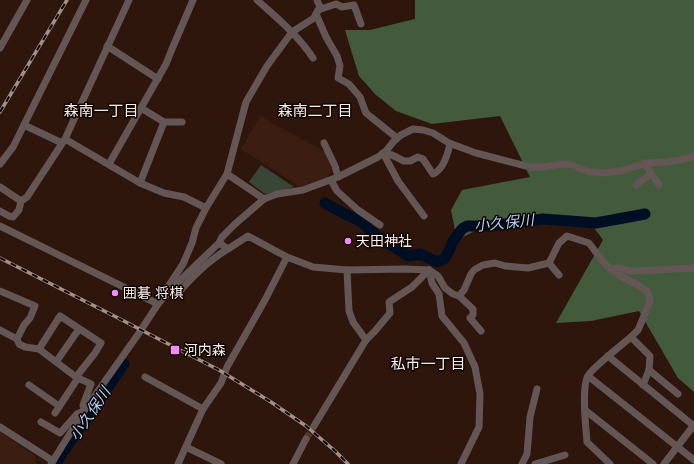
<svg xmlns="http://www.w3.org/2000/svg" width="694" height="464" viewBox="0 0 694 464" font-family="Jost,'Noto Sans JP',sans-serif">
<rect width="100%" height="100%" fill="#2f160d"/>
<g fill="#3c1d12">
<polygon points="260,116 325,152 332,169 328,177 300,187 241,149"/>
<polygon points="0,432 35,456 36,464 0,464"/>
</g>
<polygon fill="#394635" points="261,165 294,187 265,194 249,182"/>
<polygon fill="#445a3c" points="415,0 694,0 694,392 678,378 639,311 591,321 556,323 603,240 587,218 509,229 477,230 457,240 451,210 462,190 530,177 500,116 432,124 396,111 375,94 359,76 345,30 370,30 415,19"/>
<g fill="none" stroke-linecap="round" stroke-linejoin="round">
<g stroke="#000e24" stroke-width="11">
<polyline points="325,203 343,213 360,221 377,236 408,256 420,254 437,262 444,259 448,253 453,241 462,229 467,226 490,226 543,219 596,223 645,214"/>
<polyline points="56,464 61,455 124,364"/>
</g>
<polyline stroke="#4e372e" stroke-width="7" stroke-dasharray="7 3.5" stroke-linecap="butt" points="306,439 314,426"/>
<g stroke="#645655" stroke-width="7">
<path d="M257,0C277,18 298,35 313,58"/>
<polyline points="318,10 336,4 342,7 354,5 361,24"/>
<polyline points="316,14 326,37 337,56 340,66 338,78 349,84 360,97 366,113 397,138"/>
<polyline points="107,46 158,79"/>
<polyline points="0,48 27,0"/>
<polyline points="141,108 164,122 182,122"/>
<polyline points="24,125 62,143"/>
<polyline points="65,139 140,183 164,193 184,197 206,208"/>
<polyline points="324,143 335,166 338,177"/>
<path d="M383,153L392,155L404,161H410L418,157L423,159L433,174C443,170 448,153 450,144"/>
<polyline points="383,153 398,181 424,216"/>
<polyline points="644,163 659,185"/>
<polyline points="0,164 13,147 86,0"/>
<polyline points="109,164 166,64 172,49 193,0"/>
<polyline points="227,174 264,199"/>
<polyline points="331,180 337,191 358,210 380,225"/>
<polyline points="140,183 164,122"/>
<polyline points="636,185 651,174"/>
<polyline points="0,187 21,201"/>
<polyline points="0,211 9,216 13,217 19,210 21,201 27,197 65,139 129,0"/>
<polyline points="0,226 158,304"/>
<polyline points="287,257 313,267 347,270 405,269 429,270 438,276 445,288 453,294 459,296 464,290 471,274 474,270 483,265 495,263 505,266 528,268 549,263 559,243 567,236 589,243 601,259 610,269 620,276 636,284 647,291 649,296 650,302 638,330 631,337"/>
<polyline points="549,263 559,275"/>
<polyline points="610,269 619,268 630,271 637,271 694,268"/>
<polyline points="429,270 432,283 439,294 442,316 464,343 475,367 480,394 479,427 461,464"/>
<path d="M173,287L179,292C194,275 209,260 228,249"/>
<polyline points="166,290 183,264 192,243 196,228 206,208 227,174 246,102 267,66 292,32 314,18 320,7 317,0"/>
<polyline points="0,291 35,306 30,318 24,325 17,339"/>
<polyline points="459,296 473,309 473,315 470,318 481,331"/>
<polyline points="0,330 17,339 19,344 25,347 39,349 76,377 91,384 83,405 84,411 77,414 60,433 41,422"/>
<polyline points="366,340 375,331 390,313 389,302 412,287 429,270"/>
<polyline points="39,349 60,316 101,343 95,353 76,377"/>
<polyline points="608,356 631,337 650,356 649,370 643,385"/>
<polyline points="56,362 79,329"/>
<polyline points="649,370 678,394"/>
<polyline points="588,376 694,460"/>
<polyline points="145,377 203,409"/>
<polyline points="29,385 59,406"/>
<polyline points="585,410 653,464"/>
<polyline points="55,413 78,378"/>
<polyline points="314,426 366,340 353,322 349,311 347,270"/>
<polyline points="0,427 53,461"/>
<polyline points="186,447 221,464"/>
<polyline points="51,464 84,411 139,333 158,304 173,287 219,243 222,237 235,224 264,199 277,194 303,190 338,177 378,157 386,151 394,141 401,135 413,129 423,130 433,133 449,143 476,153 530,167 543,167 564,164 572,165 589,172 602,173 621,171 647,163 665,162 681,160 694,156"/>
<polyline points="178,464 203,409 221,383 227,367 265,300 287,257 248,236 228,249 219,243"/>
<polyline points="293,464 306,439"/>
<polyline points="522,464 527,454 530,417 537,389"/>
<polyline points="535,464 565,455"/>
<path d="M610,464L587,442C586,428 581,387 588,376C591,370 603,361 608,356L694,426"/>
<polyline points="664,464 694,425"/>
</g>
<g stroke="#a28f88" stroke-width="3.5">
<g id="rail">
<polyline points="0,112 67,0"/>
<polyline points="0,258 122,320 176,348 219,370 271,402 306,426 335,451 348,464"/>
</g>
</g>
<use href="#rail" stroke="#0f0603" stroke-width="2" stroke-dasharray="6" stroke-linecap="butt"/>
</g>
<g fill="#f18bf5" stroke="#0f0603" stroke-width="1.5">
<circle cx="348" cy="241" r="4"/>
<circle cx="115" cy="293" r="4"/>
<rect x="170" y="345" width="10" height="10" rx="2"/>
</g>
<g text-anchor="middle" stroke-width="3" stroke-linejoin="round" paint-order="stroke">
<g font-size="14" fill="#fdefe9" stroke="#0f0603" text-anchor="start">
<text x="356" y="246">天田神社</text>
<text x="123" y="298">囲碁 将棋</text>
<text x="184" y="355">河内森</text>
</g>
<g font-size="15" fill="#fdefe9" stroke="#0f0603">
<text x="101" y="116">森南一丁目</text>
<text x="315" y="116">森南二丁目</text>
<text x="428" y="369">私市一丁目</text>
</g>
<g font-size="15" font-style="italic" fill="#abcff7" stroke="#0f0603">
<text transform="translate(504 223) rotate(-6)" y="5">小久保川</text>
<text transform="translate(90 414) rotate(-56)" y="5">小久保川</text>
</g>
</g>
</svg>
